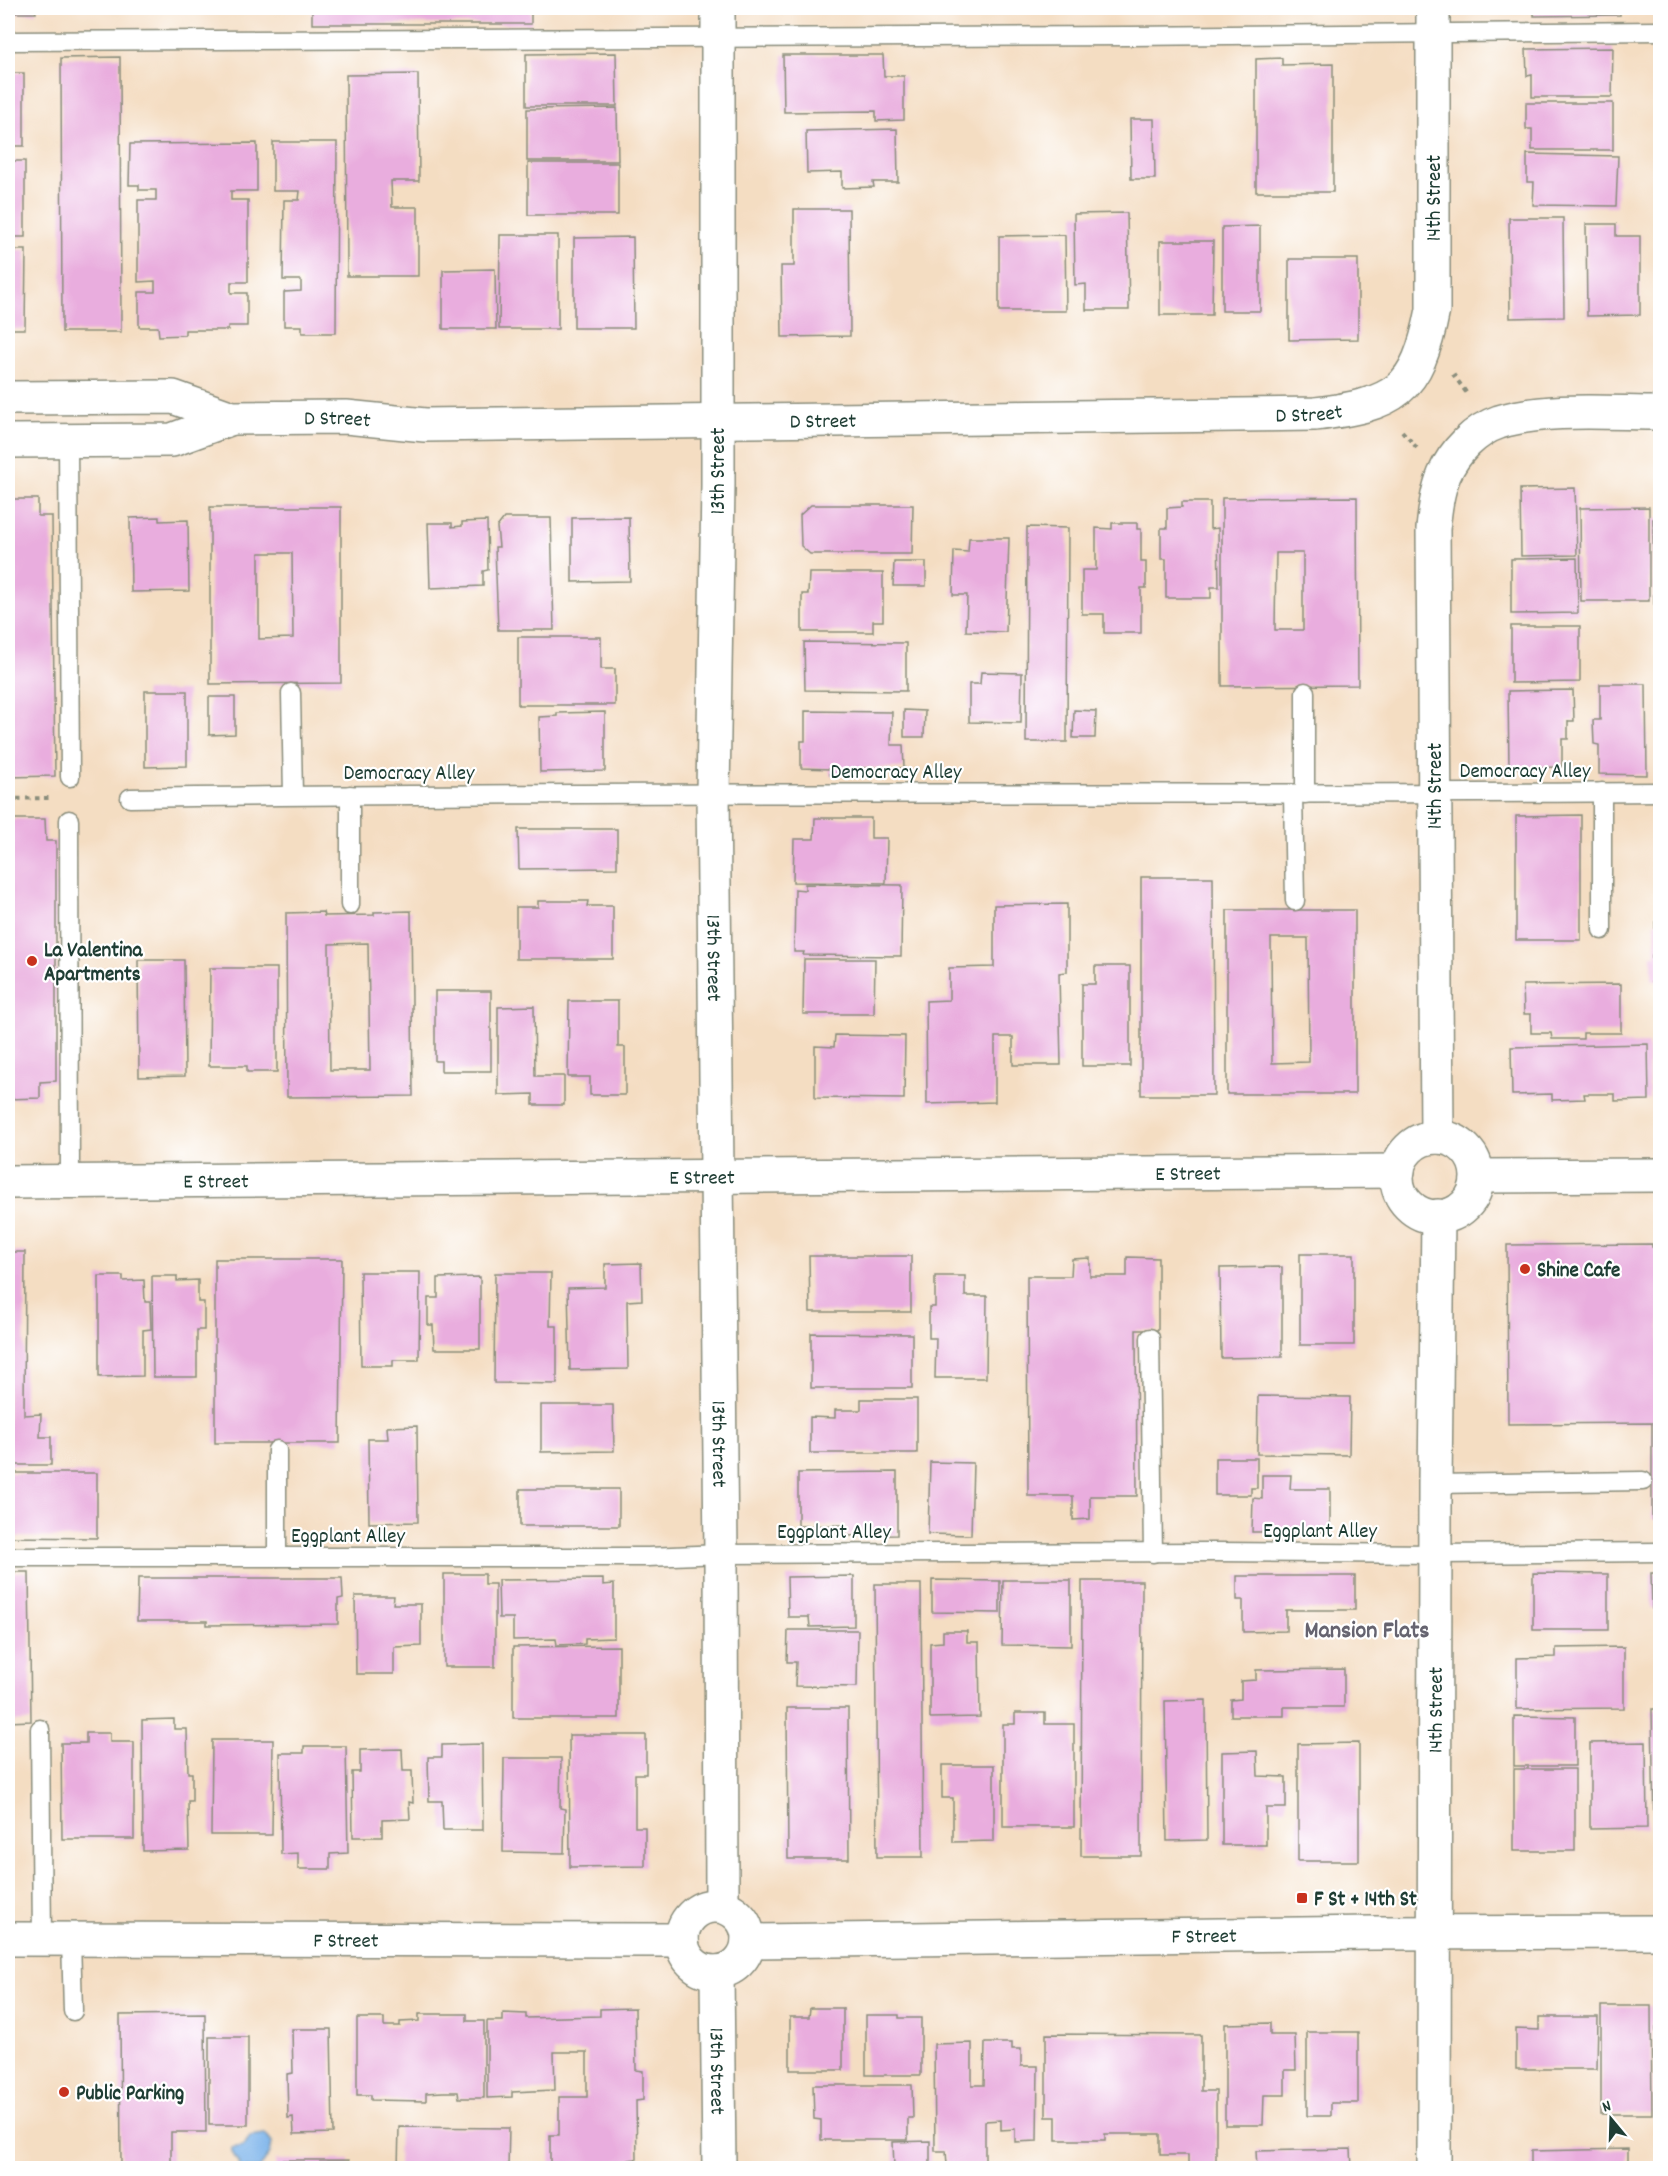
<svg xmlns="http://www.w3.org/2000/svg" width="1668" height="2176" viewBox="0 0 1668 2176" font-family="Dekko,sans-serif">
<rect width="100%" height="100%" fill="#fff"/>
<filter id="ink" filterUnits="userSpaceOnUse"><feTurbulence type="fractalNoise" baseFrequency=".0167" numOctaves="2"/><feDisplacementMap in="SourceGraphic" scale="12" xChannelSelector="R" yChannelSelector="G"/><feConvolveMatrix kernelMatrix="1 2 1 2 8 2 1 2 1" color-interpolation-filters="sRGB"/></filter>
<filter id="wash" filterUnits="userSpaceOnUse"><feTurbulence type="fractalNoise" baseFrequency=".008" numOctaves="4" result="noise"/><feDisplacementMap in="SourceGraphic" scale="24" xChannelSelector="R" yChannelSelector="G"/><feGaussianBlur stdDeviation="1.35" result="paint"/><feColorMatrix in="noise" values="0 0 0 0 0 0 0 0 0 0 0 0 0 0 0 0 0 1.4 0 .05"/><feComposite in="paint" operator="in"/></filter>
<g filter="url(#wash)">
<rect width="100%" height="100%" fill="#f4ddc2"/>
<polygon fill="#7ab2ea" stroke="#4c788f" stroke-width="1.5" points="265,2134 272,2143 270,2153 260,2168 239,2168 239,2164 232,2152 232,2148 244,2146 250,2136"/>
<g id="blocks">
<g fill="#e9adde" fill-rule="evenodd">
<polygon points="8,8 35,8 36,13 8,13"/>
<rect x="312" y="8" width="219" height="16"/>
<polygon points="1534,8 1620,8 1620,15 1534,16"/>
<polygon points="1613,48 1612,97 1532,97 1532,75 1527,76 1526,49"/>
<polygon points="616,53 617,106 526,106 526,54"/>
<polygon points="783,55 883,55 884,76 904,76 904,120 876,121 876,111 784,112"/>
<polygon points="120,57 121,332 62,332 61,58"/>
<polygon points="1282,58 1282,65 1333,64 1333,192 1256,192 1256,59"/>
<rect x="8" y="73" width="16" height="73"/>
<polygon points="418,74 419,181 391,181 392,207 418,207 418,276 347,276 346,75"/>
<polygon points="1526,103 1613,103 1613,150 1532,150 1532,129 1526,129"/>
<polygon points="617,108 618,161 527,161 527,109"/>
<polygon points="1130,119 1154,119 1155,179 1131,179"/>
<polygon points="897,129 898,182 873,182 874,187 842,188 842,172 807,173 806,131"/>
<polygon points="273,142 337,142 336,333 302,333 302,326 284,326 284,292 301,291 301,280 283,280 284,200 299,200 300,191 273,191"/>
<polygon points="257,143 257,191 231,191 231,200 248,200 248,282 231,282 231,293 247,293 247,326 228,326 228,330 185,330 185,335 159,336 158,327 139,327 139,292 155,292 155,281 138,282 138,200 156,200 156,190 139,190 139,185 129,185 130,144"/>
<polygon points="1527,154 1618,156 1616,206 1533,205 1534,182 1527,182"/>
<rect x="8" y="161" width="17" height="76"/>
<rect x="528" y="163" width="90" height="52"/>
<polygon points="794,209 849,209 850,336 782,337 781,266 794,266"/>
<polygon points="1127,213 1129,310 1086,310 1086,284 1075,285 1074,214"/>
<polygon points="1509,218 1563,218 1564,317 1510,318"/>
<polygon points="1586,224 1616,224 1616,236 1640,236 1640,315 1587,316"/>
<polygon points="1260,226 1260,311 1222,311 1222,227"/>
<polygon points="500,235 558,235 558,329 499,329"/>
<polygon points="1065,235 1066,311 999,311 999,236"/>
<polygon points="633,237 634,328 574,328 574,238"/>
<polygon points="1160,241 1213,241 1212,315 1160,315"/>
<polygon points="8,250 26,250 25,329 8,329"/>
<polygon points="1289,259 1358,259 1358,339 1289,340"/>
<polygon points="495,269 496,329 443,329 443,270"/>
<polygon points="1575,488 1577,555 1521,556 1520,489"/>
<path d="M1357,497L1358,685L1222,686V498ZM1276,553H1303V630H1275Z"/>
<polygon points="8,499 38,499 38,516 52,516 55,776 8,777"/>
<polygon points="1182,502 1210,502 1210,529 1218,528 1219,587 1211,587 1211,598 1166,598 1166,559 1161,559 1161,528 1167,528 1167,508 1182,507"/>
<polygon points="811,505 913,505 912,554 810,554 801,546 800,515"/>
<path d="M210,507H341V683L210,684ZM259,553H292L293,638L259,639Z"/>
<polygon points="1649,507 1649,601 1581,601 1580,508"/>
<polygon points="159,517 159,521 188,520 189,591 131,592 130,518"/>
<polygon points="629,517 630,581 572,582 572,518"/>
<polygon points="504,518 551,518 554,630 498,630 495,547 499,547 497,527"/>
<polygon points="1653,519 1660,519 1660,604 1654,604"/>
<polygon points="487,521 488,570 483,571 483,586 430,588 428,523 452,523 452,527 462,526 462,522"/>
<polygon points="1112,523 1137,523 1137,529 1141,529 1141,562 1146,562 1146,588 1141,588 1141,633 1104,633 1104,614 1082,614 1082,570 1096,570 1096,528 1112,529"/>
<polygon points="1027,527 1068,528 1067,742 1026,742"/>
<polygon points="969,538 1009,538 1006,632 966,631 967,595 953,595 954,551 968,552"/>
<polygon points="1577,558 1578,613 1511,614 1511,559"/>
<polygon points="894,562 926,562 926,586 893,586"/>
<polygon points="809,573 883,573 883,621 873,621 873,632 802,632 802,594 808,594"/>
<polygon points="1511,626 1580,626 1580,682 1511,683"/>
<polygon points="518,637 601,637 601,669 615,669 615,705 518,705"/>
<polygon points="804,642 906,643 906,691 805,690"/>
<polygon points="981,672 1022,673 1021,723 969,722 969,684 980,684"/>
<polygon points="1600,684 1646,684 1647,775 1599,774 1599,745 1594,744 1593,720 1600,720"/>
<polygon points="1573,690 1574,721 1568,721 1568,739 1562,739 1562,767 1509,768 1508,691"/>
<polygon points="145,691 187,691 187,766 145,767"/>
<polygon points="209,697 235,697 235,734 209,735"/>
<polygon points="904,710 925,711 924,737 904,737"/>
<polygon points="1074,710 1096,711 1095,738 1073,738"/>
<polygon points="805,711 892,712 891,745 903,745 904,768 860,768 860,776 830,775 830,769 801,768 801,741 805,741"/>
<polygon points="605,712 605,771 540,772 539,717 557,716 557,713"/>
<polygon points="1581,815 1581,940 1516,940 1516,816"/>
<polygon points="815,818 871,818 871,838 887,838 886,883 793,882 794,839 814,839"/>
<polygon points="8,819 45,819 46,841 56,841 56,1081 40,1082 40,1098 8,1099"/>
<polygon points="518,829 617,829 617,868 519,869"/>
<polygon points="1141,877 1213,877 1214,1095 1141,1095"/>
<polygon points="805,884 902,885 901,956 803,955 804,952 794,952 795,889 805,890"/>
<polygon points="538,901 588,901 587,906 613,906 613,959 516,959 516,907 538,907"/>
<polygon points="1067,904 1067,972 1059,973 1061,1065 1013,1065 1013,1037 995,1037 995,1102 927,1104 926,1001 949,1000 949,968 994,967 994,905"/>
<path d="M1227,910H1355V1094H1227ZM1271,938H1308L1309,1062L1272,1063Z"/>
<path d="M411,911L413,1096L287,1097L286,913L323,912L324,916L374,915V912ZM368,943L370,1070H330L329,944Z"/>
<polygon points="1655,922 1660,922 1660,981 1652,981 1652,955 1656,955"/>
<polygon points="804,959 875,959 874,1014 803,1014"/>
<polygon points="138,960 184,960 185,1076 139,1077"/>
<polygon points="1095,966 1130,966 1130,1066 1082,1066 1082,984 1095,984"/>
<polygon points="210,968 277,968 277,1072 247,1072 247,1066 209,1066"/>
<polygon points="1621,984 1621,1033 1583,1033 1583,1039 1552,1039 1551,1033 1531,1033 1531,1014 1524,1014 1523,985"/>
<polygon points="435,991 491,991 491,1071 441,1071 441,1061 435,1061"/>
<polygon points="569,1001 618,1001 618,1047 625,1047 625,1095 590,1095 590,1077 568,1077"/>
<polygon points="534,1006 535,1076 564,1076 564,1105 533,1105 533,1094 498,1095 498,1007"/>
<polygon points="835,1035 905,1036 904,1099 815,1098 815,1046 834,1047"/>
<polygon points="1648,1044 1649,1100 1615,1101 1615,1094 1584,1094 1585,1099 1552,1100 1552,1094 1512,1095 1511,1047"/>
<polygon points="1652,1244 1652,1247 1660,1247 1660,1520 1652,1520 1652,1423 1508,1424 1507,1245"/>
<polygon points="8,1252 25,1252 24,1415 41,1414 40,1437 51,1437 51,1465 8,1465"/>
<rect x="1300" y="1254" width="54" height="91"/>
<polygon points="809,1256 911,1256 911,1312 810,1312"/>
<polygon points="1127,1257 1158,1258 1158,1330 1136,1330 1137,1496 1090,1496 1090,1519 1073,1520 1073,1496 1028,1496 1027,1276 1071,1276 1072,1259 1090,1258 1090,1276 1127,1276"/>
<polygon points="215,1259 342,1259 340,1443 215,1443"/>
<polygon points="641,1263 642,1300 627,1301 628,1369 570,1370 568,1288 605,1287 605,1264"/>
<polygon points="1282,1267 1282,1357 1221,1358 1220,1268"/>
<polygon points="360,1272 420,1272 419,1360 393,1360 393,1366 361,1366"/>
<polygon points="495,1273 551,1273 550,1326 557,1326 557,1384 494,1383"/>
<polygon points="99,1276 123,1276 123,1281 144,1280 145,1302 150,1302 151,1329 143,1330 143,1376 99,1377"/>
<polygon points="152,1276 177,1276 177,1281 198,1280 198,1302 204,1302 204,1330 197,1330 197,1377 153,1377"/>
<polygon points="935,1276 965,1276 965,1296 987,1296 986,1378 935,1378 936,1338 929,1338 929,1307 935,1307"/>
<polygon points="480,1277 480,1349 434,1349 433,1325 428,1325 428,1298 438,1298 438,1278"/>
<polygon points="811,1333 912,1334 912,1388 811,1388"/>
<polygon points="1258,1396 1350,1397 1349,1455 1257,1454"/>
<polygon points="861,1399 917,1399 917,1453 810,1453 810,1417 835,1418 835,1410 861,1410"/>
<polygon points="541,1405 613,1405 614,1451 541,1452"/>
<polygon points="417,1426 418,1522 369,1523 368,1439 388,1439 387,1427"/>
<polygon points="1215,1458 1257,1458 1257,1488 1251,1488 1251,1495 1215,1495"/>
<polygon points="930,1462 973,1463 971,1535 928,1534"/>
<polygon points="897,1472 897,1535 846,1536 846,1525 798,1526 798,1473"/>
<polygon points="8,1473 97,1473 97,1538 8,1537"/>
<polygon points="1262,1475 1291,1475 1290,1489 1330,1489 1330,1532 1252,1532 1253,1498 1262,1499"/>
<rect x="520" y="1489" width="99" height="37"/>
<polygon points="8,1572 29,1572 31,1721 8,1722"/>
<polygon points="1533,1573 1608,1574 1608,1630 1533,1630"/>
<polygon points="1651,1573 1660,1573 1660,1609 1652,1609"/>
<polygon points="444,1574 485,1574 485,1584 495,1584 495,1667 444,1667"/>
<polygon points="854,1576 854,1626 810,1627 809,1617 788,1617 787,1577"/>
<polygon points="1237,1576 1355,1576 1355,1610 1286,1610 1286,1631 1243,1632 1243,1600 1237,1600"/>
<polygon points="138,1578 342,1578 343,1598 338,1599 338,1624 207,1625 207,1621 137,1621"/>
<polygon points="603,1579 603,1585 614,1584 614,1638 585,1639 585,1644 557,1645 556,1639 513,1640 513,1618 499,1618 498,1580"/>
<polygon points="932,1580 1000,1581 1000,1613 932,1612"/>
<polygon points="1003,1580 1071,1580 1071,1646 1002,1645"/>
<polygon points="1082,1581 1142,1581 1141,1856 1081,1856"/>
<polygon points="875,1584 921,1584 923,1857 877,1857"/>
<polygon points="355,1596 394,1596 393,1604 421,1604 421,1646 394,1647 394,1674 356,1674"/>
<polygon points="788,1630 858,1630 857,1687 795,1686 796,1662 787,1662"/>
<polygon points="943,1631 967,1631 967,1642 979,1642 980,1717 930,1718 930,1643 943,1642"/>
<polygon points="619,1646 619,1718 513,1718 513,1647"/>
<polygon points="1624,1647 1624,1708 1517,1709 1517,1658 1556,1657 1556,1648"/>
<polygon points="1344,1669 1344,1707 1284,1707 1284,1716 1231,1716 1231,1700 1241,1699 1241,1681 1256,1680 1256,1670"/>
<polygon points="1206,1700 1207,1840 1167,1841 1165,1701"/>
<polygon points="787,1708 848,1708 849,1859 788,1859"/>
<polygon points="1652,1709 1660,1709 1660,1831 1654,1831"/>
<polygon points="1015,1713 1045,1713 1045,1724 1074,1724 1074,1827 1003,1827 1003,1724 1015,1724"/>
<polygon points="1514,1716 1575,1717 1575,1766 1514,1766"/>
<polygon points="174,1719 174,1729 187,1729 188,1773 192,1773 192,1801 188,1801 189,1850 143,1851 142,1720"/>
<polygon points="86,1733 110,1733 110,1742 134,1742 134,1839 62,1839 61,1743 86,1743"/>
<polygon points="569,1735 646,1735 646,1774 635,1774 635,1827 645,1827 645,1866 570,1867"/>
<polygon points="212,1740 273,1740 272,1835 211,1835"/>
<polygon points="1646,1742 1647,1828 1590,1829 1590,1743"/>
<polygon points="1359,1743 1359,1861 1298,1861 1298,1744"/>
<polygon points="482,1744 483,1830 443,1830 442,1801 429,1801 428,1757 442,1757 442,1745"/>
<polygon points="304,1746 346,1746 348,1853 330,1854 330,1869 298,1869 298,1853 281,1854 280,1753 304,1753"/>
<polygon points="402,1749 403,1771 412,1771 413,1803 409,1802 410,1819 382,1820 382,1837 353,1837 352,1772 360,1772 360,1750"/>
<polygon points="1257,1751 1258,1776 1286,1777 1286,1808 1266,1808 1266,1845 1222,1845 1222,1752"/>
<polygon points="504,1758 561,1758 560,1808 565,1809 564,1853 503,1852"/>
<polygon points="942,1765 994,1765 994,1841 953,1842 953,1798 942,1798"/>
<rect x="1514" y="1769" width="61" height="82"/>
<polygon points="1601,2006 1651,2006 1652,2114 1601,2114"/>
<polygon points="635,2008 636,2070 643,2071 643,2100 636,2101 637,2159 628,2160 627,2163 640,2162 640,2168 550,2168 550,2135 559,2135 559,2097 587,2097 587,2052 554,2052 555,2090 512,2092 512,2097 487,2098 487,2021 503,2021 503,2013 526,2014 526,2018 600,2016 600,2009"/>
<polygon points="810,2008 843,2008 843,2070 790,2070 790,2017 809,2017"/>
<polygon points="205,2014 206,2132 171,2132 171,2168 121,2168 120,2015"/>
<polygon points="419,2014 467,2014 467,2021 484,2021 484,2098 459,2098 458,2092 443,2092 426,2093 426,2101 371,2100 371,2095 357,2095 357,2018 384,2018 384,2026 400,2026 400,2022 419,2021"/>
<polygon points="866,2015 899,2015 899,2018 921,2018 921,2075 866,2075"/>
<polygon points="1539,2017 1598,2017 1597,2069 1516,2069 1516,2029 1539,2030"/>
<polygon points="1270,2023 1270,2035 1295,2035 1296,2070 1285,2070 1285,2095 1264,2095 1263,2125 1225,2125 1225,2024"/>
<polygon points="1656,2027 1660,2027 1660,2168 1658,2168"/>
<polygon points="292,2029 331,2029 333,2133 294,2134 293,2117 288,2118 287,2074 293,2073"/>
<polygon points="1307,2032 1358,2032 1358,2103 1331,2103 1331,2116 1307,2116"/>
<polygon points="1046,2034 1201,2035 1201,2091 1216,2091 1216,2167 1188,2168 1188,2155 1160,2155 1160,2134 1105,2134 1105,2140 1056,2140 1056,2117 1046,2117"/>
<rect x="209" y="2037" width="39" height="88"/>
<polygon points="972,2043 972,2085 984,2085 985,2043 1012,2043 1012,2049 1021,2049 1021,2066 1038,2066 1037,2141 1015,2142 1015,2129 1001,2130 1001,2120 985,2121 985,2165 947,2165 946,2151 935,2151 934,2044"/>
<polygon points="813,2085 912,2085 913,2118 908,2118 908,2140 821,2140 821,2120 814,2119"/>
<polygon points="399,2127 509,2128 508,2168 398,2167"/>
<polygon points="930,2141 930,2168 894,2168 893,2142"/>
<polygon points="1351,2149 1352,2168 1257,2168 1256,2151"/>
<polygon points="1628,2149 1628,2168 1531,2168 1531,2151"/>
<polygon points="275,2160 349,2160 349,2168 276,2168"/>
</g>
</g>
</g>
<g filter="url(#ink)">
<use href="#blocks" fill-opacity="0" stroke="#8a8d7b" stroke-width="1.5"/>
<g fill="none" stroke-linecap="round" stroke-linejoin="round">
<g stroke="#8a8d7b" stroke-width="21">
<g id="service">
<polyline points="8,41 1130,36 1660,31"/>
<polyline points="68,440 70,777"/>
<polyline points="1305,692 1305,794"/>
<polyline points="291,693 293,795"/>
<polyline points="1602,792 1602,930"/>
<polyline points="1293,794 1295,901"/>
<polyline points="350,795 350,905"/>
<path d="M130,798C640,790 1150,796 1660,792"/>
<polyline points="69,820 70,1182"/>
<polyline points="1150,1338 1153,1553"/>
<polyline points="1435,1484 1643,1481"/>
<polyline points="8,1557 648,1557 721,1554 1215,1552 1436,1554 1660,1552"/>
<polyline points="277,1557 277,1450"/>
<polyline points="40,1729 42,1939"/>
<polyline points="71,1939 73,2011"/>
</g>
</g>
<g stroke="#8a8d7b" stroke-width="36">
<g id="minor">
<path id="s1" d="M718,8V485L713,793L721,1554L722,1906"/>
<path id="s2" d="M8,398L173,397L232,418L346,417L425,425L1315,414C1396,404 1417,392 1433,310V8"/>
<polyline points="8,441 172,440 232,418"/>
<path d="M1437,1137L1433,529C1435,511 1437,492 1444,475C1454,452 1475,430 1499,422C1548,407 1610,413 1660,413"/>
<path id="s3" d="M717,1972L719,2168"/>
<path id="s4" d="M1434,2168L1435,1484L1438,1216"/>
</g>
</g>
<g stroke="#8a8d7b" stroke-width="36">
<g id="tertiary">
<circle cx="1437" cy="1177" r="40"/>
<polyline points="1478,1176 1660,1175"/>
<path id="s5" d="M8,1182L1398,1171"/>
<circle cx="715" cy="1939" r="33"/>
<path id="s6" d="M8,1939L682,1940"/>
<path id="s7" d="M748,1941L1373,1933L1660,1932"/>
</g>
</g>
<g stroke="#8a8d7b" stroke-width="4" stroke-dasharray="4.5 4.5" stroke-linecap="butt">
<polyline points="1453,374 1468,395"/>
<polyline points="1402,431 1417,448"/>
<polyline points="8,799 49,798"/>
</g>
<use href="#service" stroke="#fff" stroke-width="18"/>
<use href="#minor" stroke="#fff" stroke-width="33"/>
<use href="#tertiary" stroke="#fff" stroke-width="33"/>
</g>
</g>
<g fill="#c8321e" stroke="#fff" stroke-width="2">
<circle cx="32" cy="961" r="6"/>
<circle cx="1525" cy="1269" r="6"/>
<rect x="1296" y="1892" width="12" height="12" rx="3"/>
<circle cx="64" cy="2092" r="6"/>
</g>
<g text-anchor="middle" stroke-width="4.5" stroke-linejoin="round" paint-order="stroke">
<g font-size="21" fill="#1f3d34" stroke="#fff">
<text transform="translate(1433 198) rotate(-90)" y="7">14th Street</text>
<text dy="7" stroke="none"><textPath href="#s2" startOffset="1305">D Street</textPath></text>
<text dy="7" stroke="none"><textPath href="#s2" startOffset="333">D Street</textPath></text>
<text dy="7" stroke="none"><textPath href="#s2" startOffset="819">D Street</textPath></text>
<text transform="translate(717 471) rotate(-90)" y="7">13th Street</text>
<text x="1525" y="777">Democracy Alley</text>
<text x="896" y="778">Democracy Alley</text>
<text x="409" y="779">Democracy Alley</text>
<text transform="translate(1434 786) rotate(-90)" y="7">14th Street</text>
<text dy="7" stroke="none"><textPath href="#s1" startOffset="950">13th Street</textPath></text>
<text dy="7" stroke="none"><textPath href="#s5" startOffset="1180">E Street</textPath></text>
<text dy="7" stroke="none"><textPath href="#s5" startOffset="694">E Street</textPath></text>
<text dy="7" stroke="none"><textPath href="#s5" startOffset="208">E Street</textPath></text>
<text dy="7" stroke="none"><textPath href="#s1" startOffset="1436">13th Street</textPath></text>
<text x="1320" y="1537">Eggplant Alley</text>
<text x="834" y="1538">Eggplant Alley</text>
<text x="348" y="1542">Eggplant Alley</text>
<text dy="7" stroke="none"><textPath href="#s4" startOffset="458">14th Street</textPath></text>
<text dy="7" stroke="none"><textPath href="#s7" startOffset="456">F Street</textPath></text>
<text dy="7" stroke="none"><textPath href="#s6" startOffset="338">F Street</textPath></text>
<text dy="7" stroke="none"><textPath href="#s3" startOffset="99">13th Street</textPath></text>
</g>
<g font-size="21" font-weight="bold" fill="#1f3d34" stroke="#fff" text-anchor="start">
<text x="44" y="956">La Valentina<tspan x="44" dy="24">Apartments</tspan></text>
<text x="1537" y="1276">Shine Cafe</text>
<text x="1314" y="1905">F St + 14th St</text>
<text x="76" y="2099">Public Parking</text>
</g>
<g font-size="24" font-weight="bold" fill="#666470" stroke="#fff">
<text x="1367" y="1637">Mansion Flats</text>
</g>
</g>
<rect width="1668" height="2176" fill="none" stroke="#fff" stroke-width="30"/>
<g transform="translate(1611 2119) rotate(341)" stroke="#ffffff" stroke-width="4.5" paint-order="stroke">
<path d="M0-4.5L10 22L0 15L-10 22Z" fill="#1f3d34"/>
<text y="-9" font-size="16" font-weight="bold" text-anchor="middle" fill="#1f3d34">N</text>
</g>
</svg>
